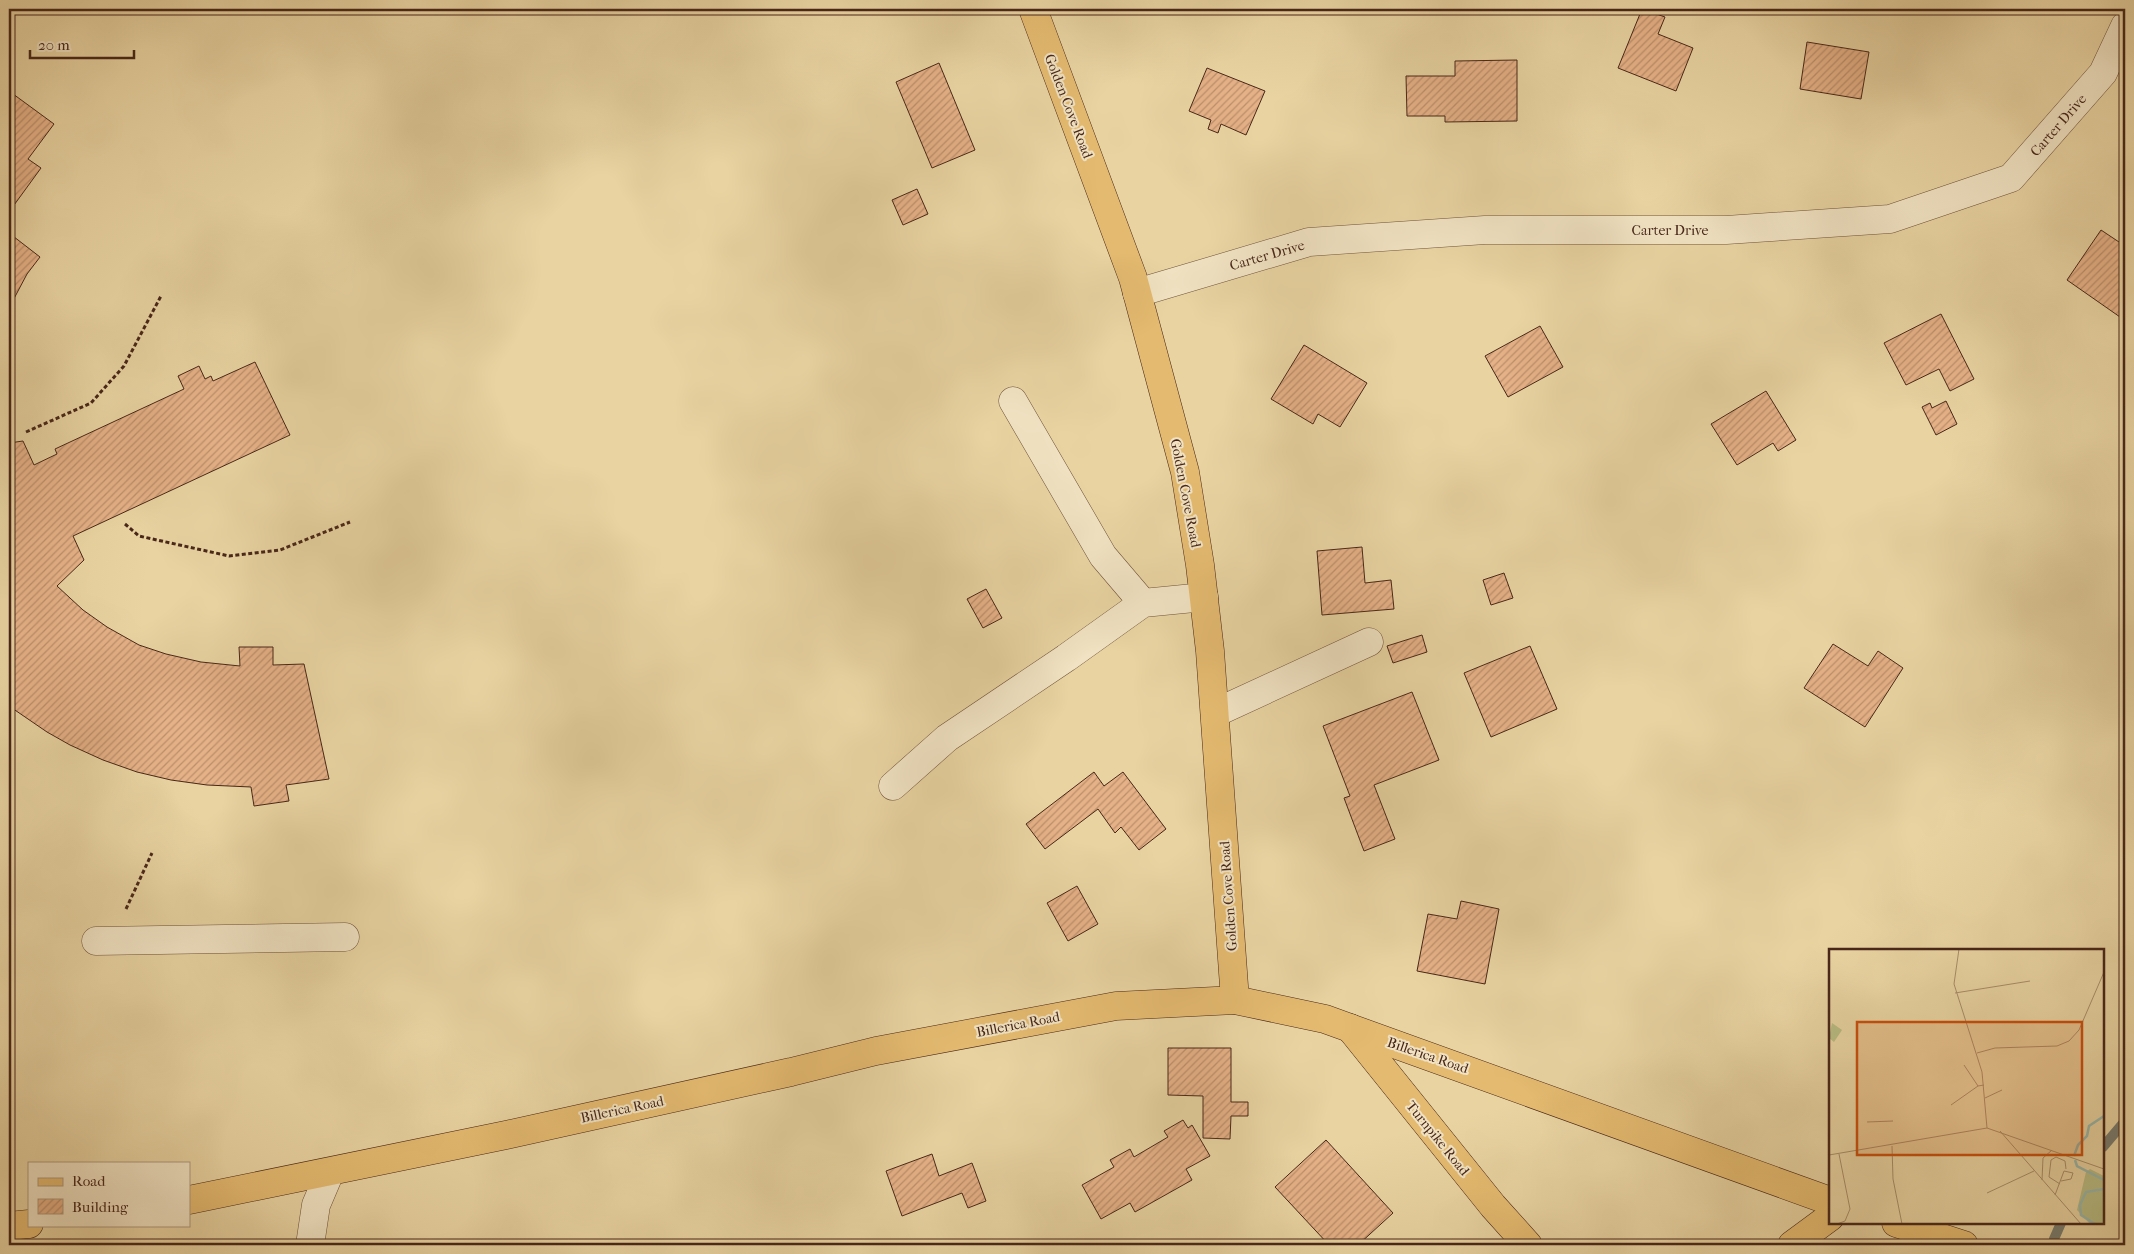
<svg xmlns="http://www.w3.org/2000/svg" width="2134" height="1254" viewBox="0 0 2134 1254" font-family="'IM FELL French Canon',serif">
<defs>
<pattern id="building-hatch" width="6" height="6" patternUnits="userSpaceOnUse" patternTransform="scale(1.25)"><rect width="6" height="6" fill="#e5b186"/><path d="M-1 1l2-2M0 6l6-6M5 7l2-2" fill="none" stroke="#bc906d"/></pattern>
</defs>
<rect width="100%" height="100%" fill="#e8d3a1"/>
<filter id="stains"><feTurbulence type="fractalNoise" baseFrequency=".004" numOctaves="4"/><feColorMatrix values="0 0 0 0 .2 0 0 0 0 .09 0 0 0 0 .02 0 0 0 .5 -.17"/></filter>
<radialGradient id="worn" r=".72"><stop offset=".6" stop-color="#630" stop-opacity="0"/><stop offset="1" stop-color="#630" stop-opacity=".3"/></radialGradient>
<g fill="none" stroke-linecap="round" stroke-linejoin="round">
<g stroke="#787d71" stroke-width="10">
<polyline points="2103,1147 2125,1121"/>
<polyline points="2054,1245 2054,1239 2061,1223"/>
</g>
</g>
<g fill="url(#building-hatch)" stroke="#48271a">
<polygon points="1642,9 1665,17 1658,34 1693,48 1676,91 1618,68"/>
<polygon points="1807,42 1869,52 1861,99 1800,89"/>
<polygon points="1517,60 1517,121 1445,122 1445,116 1407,116 1406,76 1455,76 1455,61"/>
<polygon points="939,63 975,150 932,168 896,82"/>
<polygon points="1207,68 1265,91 1246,135 1221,124 1218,133 1208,129 1211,120 1189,111"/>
<polygon points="9,91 54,124 28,159 41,168 9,212"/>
<polygon points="917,189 928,214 903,225 892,200"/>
<polygon points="2101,230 2125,246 2125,309 2120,317 2067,280"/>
<polygon points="9,233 40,257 27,274 9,308"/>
<polygon points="1941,314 1974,379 1950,391 1939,369 1906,385 1884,343"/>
<polygon points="1540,326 1563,367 1508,397 1485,356"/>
<polygon points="1304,345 1367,383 1340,427 1318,414 1313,424 1271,399"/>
<polygon points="255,362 290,435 73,536 84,560 57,586 83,610 107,627 139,645 166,654 201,662 240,666 239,647 273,647 273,665 304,664 329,779 286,785 289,801 254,806 251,787 207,785 171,780 137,772 103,760 70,745 47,732 9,706 9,443 23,441 34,465 57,454 55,449 184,389 178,376 199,366 205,379 211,376 213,381"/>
<polygon points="1766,391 1796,440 1778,451 1773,443 1737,465 1711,424"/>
<polygon points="1946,401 1957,424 1936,435 1922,407 1930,403 1932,408"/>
<polygon points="1362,547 1365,583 1391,580 1394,609 1322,615 1317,551"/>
<polygon points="1504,573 1513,598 1491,605 1483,580"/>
<polygon points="986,589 1002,618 983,628 967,599"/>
<polygon points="1422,635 1427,652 1393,663 1387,646"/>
<polygon points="1833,644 1868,666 1878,651 1903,668 1865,727 1804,688"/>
<polygon points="1530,646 1557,709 1491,737 1464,673"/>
<polygon points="1412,692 1439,760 1374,785 1395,839 1364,851 1344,798 1350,796 1323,726"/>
<polygon points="1094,772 1104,786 1123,772 1166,829 1139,850 1121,827 1115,833 1098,809 1045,849 1026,824"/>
<polygon points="1077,886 1098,924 1068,941 1047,903"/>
<polygon points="1461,901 1499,909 1485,984 1417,971 1428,914 1457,919"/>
<polygon points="1168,1048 1231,1048 1231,1102 1248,1102 1248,1116 1231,1116 1230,1139 1203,1138 1203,1096 1168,1095"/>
<polygon points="1183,1120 1188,1128 1192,1125 1210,1156 1186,1169 1192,1180 1135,1212 1130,1203 1101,1219 1082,1185 1114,1167 1110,1160 1130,1149 1134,1157 1168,1137 1164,1131"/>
<polygon points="1326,1140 1393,1213 1358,1245 1329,1245 1275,1187"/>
<polygon points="932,1154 939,1176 972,1163 986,1201 968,1208 962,1193 902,1216 886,1171"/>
</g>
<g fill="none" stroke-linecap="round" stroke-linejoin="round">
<g stroke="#70523c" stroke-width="29">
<g id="minor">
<polyline points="1137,293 1309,242 1485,230 1726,230 1890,219 2011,178 2103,73 2125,26"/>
<polyline points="1013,401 1103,556 1143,603"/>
<polyline points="1215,713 1369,642"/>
<polyline points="893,786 947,738 1066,658 1143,603 1204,597"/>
<polyline points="96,941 345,937"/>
<polyline points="310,1245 316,1205 330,1172"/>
</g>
</g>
<g stroke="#48271a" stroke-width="29">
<g id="major">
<polyline points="1033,9 1133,278 1185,472 1200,565 1210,651 1235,1000"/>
<polyline points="1350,1028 1493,1206 1528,1245"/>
<polyline points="189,1200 506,1135 791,1072 876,1051 1116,1006 1235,1000 1325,1019 1830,1201"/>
<polyline points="1896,1223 1964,1245"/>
<polyline points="9,1226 29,1224"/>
<polyline points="1792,1245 1830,1217"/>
</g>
</g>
<g stroke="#48271a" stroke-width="3" stroke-dasharray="4 2.5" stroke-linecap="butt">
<polyline points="26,432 91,403 124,366 161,296"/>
<polyline points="125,524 139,536 229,556 280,550 350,522"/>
<polyline points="126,909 152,853"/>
</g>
<use href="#minor" stroke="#f0e2c2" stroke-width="28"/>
<use href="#major" stroke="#e4ba70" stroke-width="28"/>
</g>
<g text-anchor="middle" stroke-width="4" stroke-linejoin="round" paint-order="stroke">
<g font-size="14" fill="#48271a" stroke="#f0e2c2">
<text transform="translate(1069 106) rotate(69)" y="5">Golden Cove Road</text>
<text transform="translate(2058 125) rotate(-49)" y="5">Carter Drive</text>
<text x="1670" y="235">Carter Drive</text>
<text transform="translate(1267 255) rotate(-16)" y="5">Carter Drive</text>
<text transform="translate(1186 493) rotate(79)" y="5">Golden Cove Road</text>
<text transform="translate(1228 896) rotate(-94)" y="5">Golden Cove Road</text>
<text transform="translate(1018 1024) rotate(-11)" y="5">Billerica Road</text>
<text transform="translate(1428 1055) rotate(19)" y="5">Billerica Road</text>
<text transform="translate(622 1109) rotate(-12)" y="5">Billerica Road</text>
<text transform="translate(1438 1138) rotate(51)" y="5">Turnpike Road</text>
</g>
</g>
<g transform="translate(1829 949)">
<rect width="275" height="275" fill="#e8d3a1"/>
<path d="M261,220L275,227V275H261L248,261L257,223Z" fill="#b8bc83"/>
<path d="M3,74L13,81L5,93L0,89Z" fill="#b8bc83"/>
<path fill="none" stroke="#98b7ab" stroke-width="2.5" d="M245,207L249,196L258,187L260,177L275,167M246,211L248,217L275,231M266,275L252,266L251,256L257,243L275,240"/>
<path fill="none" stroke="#a88e6b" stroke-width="1" d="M130,0L125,35L153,123L158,179M126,44L201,32M148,104L166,99L228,97L240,92L250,81L275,23M135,116L149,137M156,149L173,141M122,156L149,137L155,136M38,173L64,172M171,182L252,275M63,197L64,230L73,275M0,206L158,179L275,220M213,231L214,209L223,201M231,235L220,228L222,211L227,208L236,212L237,220M158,244L205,222M226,246L235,222L244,224L242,230L232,232M8,275L16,272L21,260L10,205"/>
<path fill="#c84f0f" fill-opacity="0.15" stroke="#c84f0f" stroke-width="2.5" d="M28,73H253V206H28Z"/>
<rect width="275" height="275" fill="none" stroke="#48271a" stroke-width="2.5"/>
</g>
<rect width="2134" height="1254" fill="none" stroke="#e8d3a1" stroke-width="30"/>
<rect x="10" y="10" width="2114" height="1234" fill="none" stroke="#48271a" stroke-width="2.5"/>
<rect x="15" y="15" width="2104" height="1224" fill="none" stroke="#48271a"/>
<rect x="28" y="1162" width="162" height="65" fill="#f0e2c2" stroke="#ad977f"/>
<rect x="38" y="1178" width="25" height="8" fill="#e4ba70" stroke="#ad977f"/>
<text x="72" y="1186" font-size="15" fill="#48271a">Road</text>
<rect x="38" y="1199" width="25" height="15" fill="url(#building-hatch)" stroke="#ad977f"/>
<text x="72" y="1212" font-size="15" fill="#48271a">Building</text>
<path d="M30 50v8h104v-8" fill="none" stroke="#48271a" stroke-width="2.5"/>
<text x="38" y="50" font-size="15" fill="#48271a" stroke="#f0e2c2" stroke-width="4" paint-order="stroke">20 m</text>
<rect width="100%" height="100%" filter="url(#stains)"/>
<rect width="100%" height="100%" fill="url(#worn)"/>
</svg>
